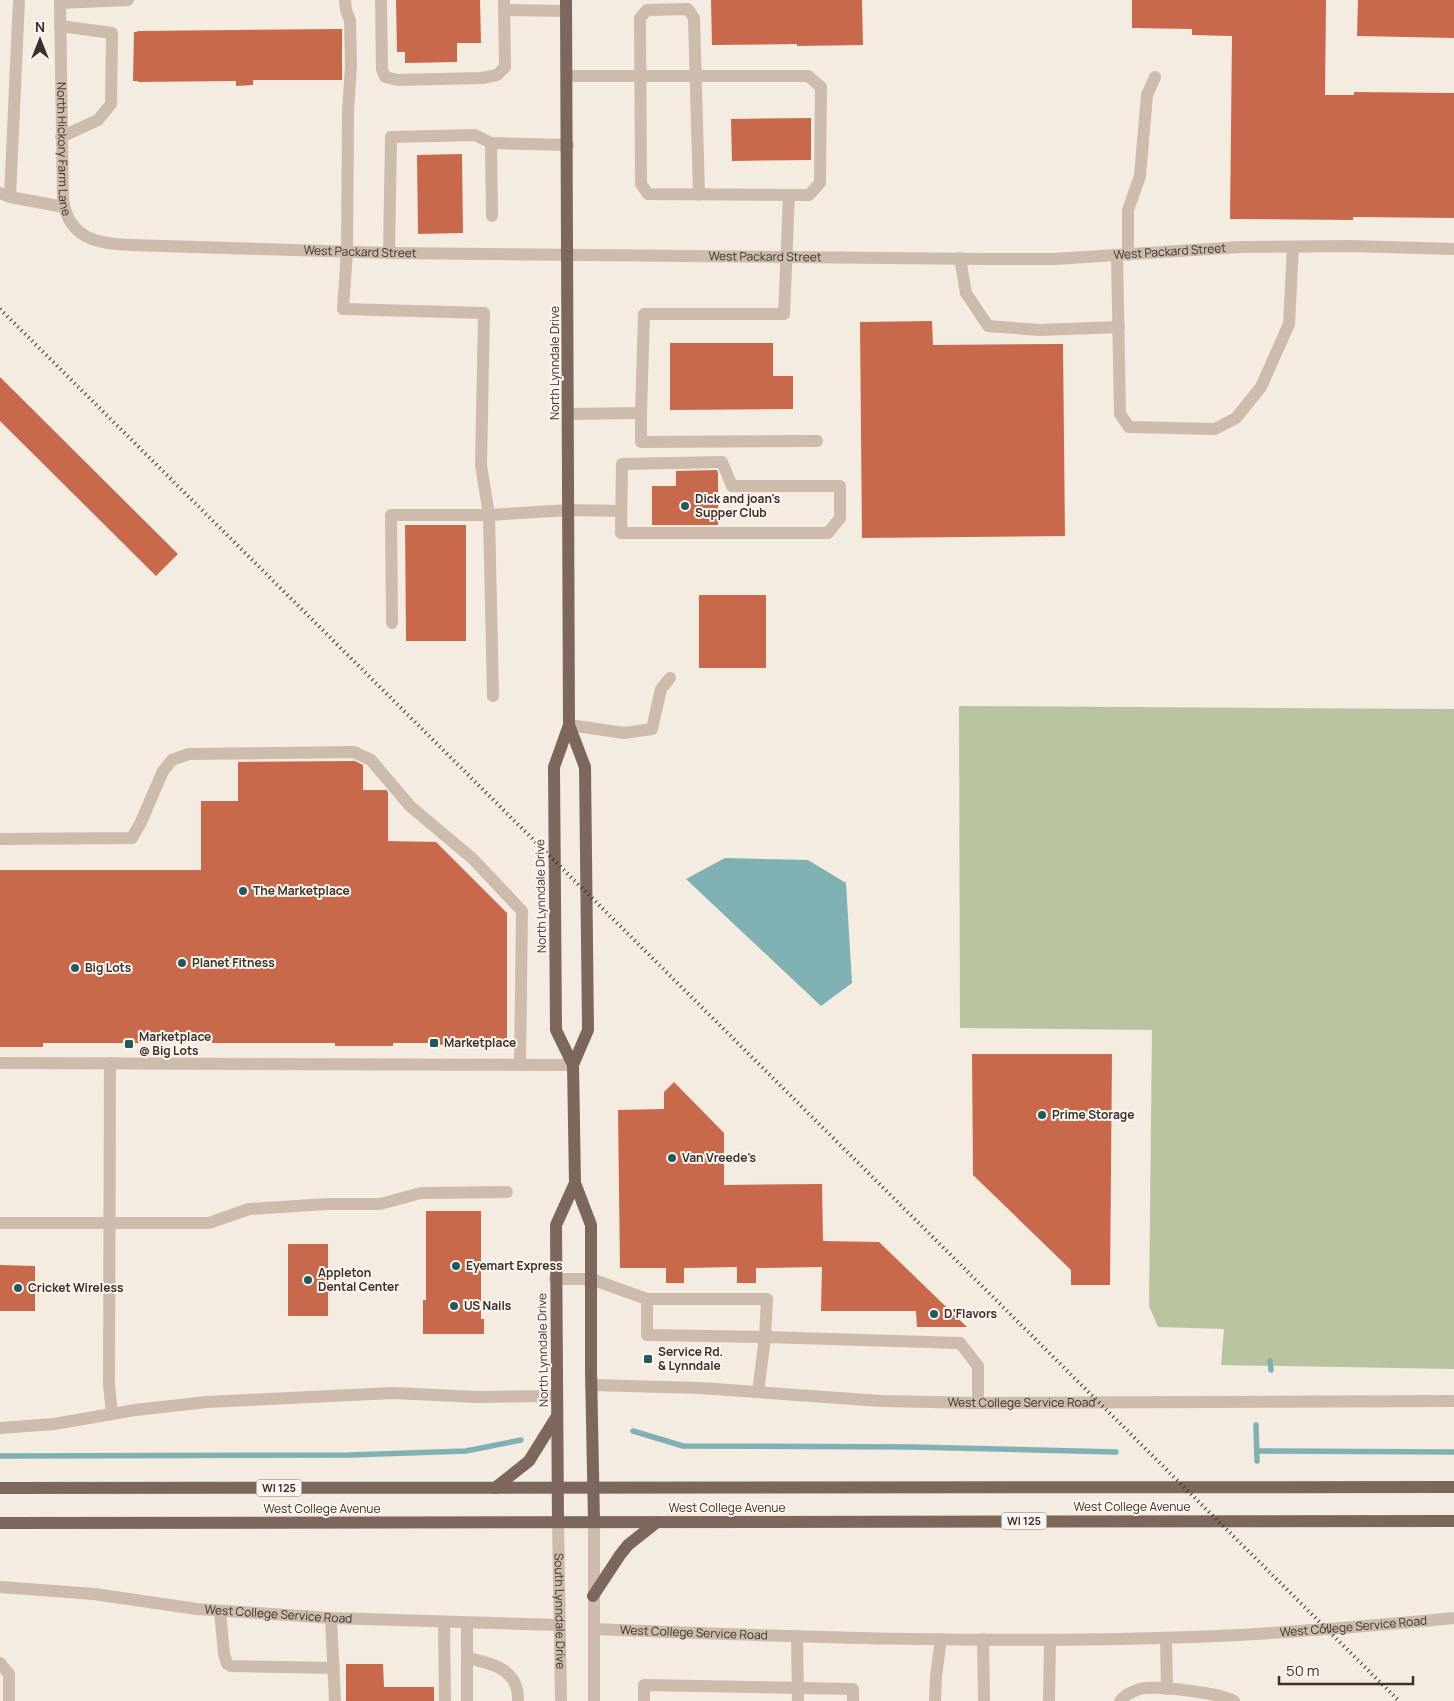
<svg xmlns="http://www.w3.org/2000/svg" width="1454" height="1701" viewBox="0 0 1454 1701" font-family="Manrope,sans-serif">
<rect width="100%" height="100%" fill="#f4ebe1"/>
<polygon fill="#b8c4a0" points="959,706 1454,709 1454,1369 1221,1365 1224,1329 1158,1327 1149,1306 1152,1030 960,1028"/>
<polygon fill="#7fb0b2" points="725,858 808,860 846,883 852,983 821,1006 686,879"/>
<g fill="none" stroke-linecap="round" stroke-linejoin="round">
<g stroke="#7fb0b2" stroke-width="5.5">
<polyline points="1270,1361 1271,1370"/>
<polyline points="1256,1425 1257,1461"/>
<polyline points="633,1431 683,1446 912,1447 1116,1452"/>
<polyline points="1257,1451 1454,1452"/>
<polyline points="0,1456 350,1455 466,1451 521,1440"/>
</g>
</g>
<g fill="#c8694b">
<polygon points="396,0 480,0 481,43 457,43 457,62 405,63 405,52 397,52"/>
<polygon points="711,0 862,0 863,45 797,46 797,44 712,45"/>
<polygon points="1132,0 1326,0 1325,95 1354,95 1354,92 1454,93 1454,218 1353,217 1353,220 1230,219 1232,36 1192,35 1192,29 1132,28"/>
<polygon points="1358,0 1454,0 1454,38 1357,36"/>
<polygon points="342,29 342,80 253,80 253,85 236,86 236,81 138,82 138,81 133,81 134,32 137,32 137,31"/>
<polygon points="811,118 811,160 732,161 731,119"/>
<polygon points="462,154 463,233 418,234 417,155"/>
<polygon points="932,321 933,345 1063,344 1065,536 862,538 860,322"/>
<polygon points="670,343 773,343 773,376 793,376 793,409 670,410"/>
<polygon points="0,377 178,554 156,576 0,421"/>
<polygon points="717,470 718,474 718,525 652,525 652,486 676,486 676,471"/>
<polygon points="405,525 466,525 466,641 406,641"/>
<rect x="699" y="595" width="67" height="73"/>
<polygon points="355,761 363,765 363,790 386,790 388,792 388,841 436,842 507,913 507,1043 432,1045 432,1043 393,1043 393,1046 335,1046 335,1043 212,1043 212,1035 142,1034 142,1043 43,1043 43,1047 0,1047 0,870 201,870 201,801 238,801 238,762"/>
<polygon points="972,1054 1112,1054 1110,1285 1071,1285 1071,1270 973,1175"/>
<polygon points="674,1082 724,1133 724,1185 822,1184 823,1241 879,1242 967,1327 917,1327 916,1311 821,1311 822,1267 756,1268 756,1283 737,1283 737,1267 684,1268 684,1283 666,1283 666,1268 620,1268 618,1110 664,1109 664,1092"/>
<polygon points="426,1211 481,1211 481,1319 484,1319 484,1334 423,1334 423,1300 426,1300"/>
<rect x="288" y="1244" width="40" height="72"/>
<polygon points="0,1265 35,1266 35,1311 0,1311"/>
<polygon points="346,1664 383,1664 384,1687 434,1687 434,1701 346,1701"/>
</g>
<g fill="none" stroke-linecap="round" stroke-linejoin="round">
<g stroke="#cdbbac" stroke-width="12">
<path id="s1" d="M60,0L63,200C69,239 98,244 131,245L389,253L985,259H1054L1241,247L1352,246L1454,249"/>
<polyline points="345,0 346,10 350,21 351,66 348,112 347,252 343,309 484,313 481,465 489,515 569,510 621,511"/>
<polyline points="381,0 382,69 385,77 398,80 482,78 497,75 505,67 504,0"/>
<polyline points="60,3 128,0"/>
<polyline points="504,10 566,11"/>
<polyline points="60,26 112,33 111,104 98,120 61,137"/>
<path d="M567,76C647,76 727,76 808,76L821,87L820,183L809,195L648,194L641,184L640,18L647,10L688,9L694,18L699,195"/>
<polyline points="491,143 492,216"/>
<polyline points="0,193 10,197 64,207"/>
<polyline points="10,197 19,0"/>
<polyline points="389,253 391,137 475,135 491,143 568,145"/>
<polyline points="1117,255 1120,414 1129,427 1215,429 1236,418 1261,387 1289,324 1293,247"/>
<polyline points="1128,255 1128,210 1140,176 1147,95 1155,77"/>
<polyline points="960,258 966,293 988,326 1040,330 1119,327"/>
<polyline points="641,413 641,442 817,441"/>
<polyline points="569,414 641,413 644,314 784,314 789,195"/>
<polygon points="722,462 732,486 840,486 840,518 828,533 621,533 622,464"/>
<polyline points="392,623 391,515 489,515 493,696"/>
<polyline points="569,725 624,733 652,729 661,689 670,678"/>
<polyline points="0,839 132,838 141,822 163,771 172,760 189,754 354,752 371,760 410,806 473,859 522,911 520,1065"/>
<polyline points="0,1063 573,1065"/>
<polyline points="110,1063 109,1384 112,1414"/>
<polyline points="0,1223 209,1223 249,1209 328,1204 380,1204 421,1193 507,1192"/>
<polyline points="555,1279 591,1279 647,1299 767,1299 765,1337 647,1335 647,1299"/>
<path id="s2" d="M591,1385L700,1388L881,1401L978,1403L1454,1401"/>
<polyline points="758,1392 765,1337 960,1343 978,1366 978,1403"/>
<polyline points="0,1428 54,1424 135,1410 207,1402 393,1393 477,1397 557,1396"/>
<path id="s3" d="M558,1521L561,1701"/>
<polyline points="594,1522 594,1701"/>
<path id="s4" d="M0,1587L94,1594L197,1609L331,1618L559,1625"/>
<polyline points="220,1611 224,1654 227,1664 231,1666 334,1668"/>
<polyline points="331,1618 335,1701"/>
<polyline points="444,1622 445,1701"/>
<polyline points="467,1623 467,1701"/>
<path id="s5" d="M594,1629C793,1637 992,1644 1191,1637C1279,1634 1366,1626 1454,1618"/>
<polyline points="797,1636 798,1701"/>
<polyline points="1166,1638 1167,1689"/>
<polyline points="983,1639 984,1701"/>
<path d="M467,1658C492,1663 519,1669 518,1701"/>
<polyline points="0,1663 9,1674 9,1701"/>
<polyline points="644,1701 644,1685 853,1689 853,1701"/>
<polyline points="935,1701 936,1676 941,1639"/>
<polyline points="1049,1701 1050,1640"/>
<path d="M1120,1701C1125,1695 1132,1691 1140,1689C1157,1685 1219,1693 1234,1701"/>
</g>
<g stroke="#7d675c" stroke-width="12">
<polyline points="566,0 569,725 585,767 588,1030 573,1065 575,1183 591,1225 591,1370 594,1522"/>
<polyline points="569,725 554,767 556,1030 573,1065"/>
<polyline points="0,1488 1454,1487"/>
<polyline points="495,1488 529,1461 557,1416"/>
<polyline points="558,1521 556,1225 575,1183"/>
<polyline points="0,1523 1454,1521"/>
<polyline points="593,1596 620,1555 628,1545 657,1522"/>
</g>
<polyline stroke="#3b302b" stroke-width="4" stroke-dasharray="1 4" stroke-linecap="butt" points="0,309 1399,1701"/>
</g>
<g fill="#1f5a5e" stroke="#fbf5ee" stroke-width="2">
<circle cx="685" cy="506" r="5"/>
<circle cx="243" cy="891" r="5"/>
<circle cx="182" cy="963" r="5"/>
<circle cx="75" cy="968" r="5"/>
<rect x="429" y="1038" width="10" height="10" rx="2.5"/>
<rect x="124" y="1039" width="10" height="10" rx="2.5"/>
<circle cx="1042" cy="1115" r="5"/>
<circle cx="672" cy="1158" r="5"/>
<circle cx="456" cy="1266" r="5"/>
<circle cx="308" cy="1280" r="5"/>
<circle cx="18" cy="1288" r="5"/>
<circle cx="454" cy="1306" r="5"/>
<circle cx="934" cy="1314" r="5"/>
<rect x="643" y="1354" width="10" height="10" rx="2.5"/>
</g>
<g text-anchor="middle" stroke-width="4" stroke-linejoin="round" paint-order="stroke">
<g fill="#fbf5ee" stroke="#756b66" stroke-width="1">
<rect x="256.5" y="1479.5" width="45" height="17" rx="4"/>
<rect x="1001.5" y="1512.5" width="45" height="17" rx="4"/>
</g>
<g font-size="11" font-weight="bold" fill="#3b302b">
<text x="279" y="1492">WI 125</text>
<text x="1024" y="1525">WI 125</text>
</g>
<g font-size="12" fill="#3b302b" stroke="#fbf5ee">
<text dy="4" stroke="none"><textPath href="#s1" startOffset="149">North Hickory Farm Lane</textPath></text>
<text dy="4" stroke="none"><textPath href="#s1" startOffset="520">West Packard Street</textPath></text>
<text dy="4" stroke="none"><textPath href="#s1" startOffset="1330">West Packard Street</textPath></text>
<text dy="4" stroke="none"><textPath href="#s1" startOffset="925">West Packard Street</textPath></text>
<text transform="translate(555 363) rotate(-90)" y="4">North Lynndale Drive</text>
<text transform="translate(541 896) rotate(-91)" y="4">North Lynndale Drive</text>
<text transform="translate(543 1350) rotate(-91)" y="4">North Lynndale Drive</text>
<text dy="4" stroke="none"><textPath href="#s2" startOffset="431">West College Service Road</textPath></text>
<text x="1132" y="1511">West College Avenue</text>
<text x="727" y="1512">West College Avenue</text>
<text x="322" y="1513">West College Avenue</text>
<text dy="4" stroke="none"><textPath href="#s3" startOffset="90">South Lynndale Drive</textPath></text>
<text dy="4" stroke="none"><textPath href="#s4" startOffset="280">West College Service Road</textPath></text>
<text dy="4" stroke="none"><textPath href="#s5" startOffset="760">West College Service Road</textPath></text>
<text dy="4" stroke="none"><textPath href="#s5" startOffset="100">West College Service Road</textPath></text>
</g>
<g font-size="12" font-weight="bold" fill="#3b302b" stroke="#fbf5ee" text-anchor="start">
<text x="695" y="503">Dick and joan's<tspan x="695" dy="14">Supper Club</tspan></text>
<text x="253" y="895">The Marketplace</text>
<text x="192" y="967">Planet Fitness</text>
<text x="85" y="972">Big Lots</text>
<text x="139" y="1041">Marketplace<tspan x="139" dy="14">@ Big Lots</tspan></text>
<text x="444" y="1047">Marketplace</text>
<text x="1052" y="1119">Prime Storage</text>
<text x="682" y="1162">Van Vreede's</text>
<text x="466" y="1270">Eyemart Express</text>
<text x="318" y="1277">Appleton<tspan x="318" dy="14">Dental Center</tspan></text>
<text x="28" y="1292">Cricket Wireless</text>
<text x="464" y="1310">US Nails</text>
<text x="944" y="1318">D’Flavors</text>
<text x="658" y="1356">Service Rd.<tspan x="658" dy="14">&amp; Lynndale</tspan></text>
</g>
</g>
<g transform="translate(40 40)" stroke="#fbf5ee" stroke-width="4" paint-order="stroke">
<path d="M0-4L9 19L0 12L-9 19Z" fill="#3b302b"/>
<text y="-8" font-size="14" font-weight="bold" text-anchor="middle" fill="#3b302b">N</text>
</g>
<path d="M1279 1676v8h134v-8" fill="none" stroke="#3b302b" stroke-width="2.5"/>
<text x="1286" y="1676" font-size="15" fill="#3b302b" stroke="#fbf5ee" stroke-width="4" paint-order="stroke">50 m</text>
</svg>
